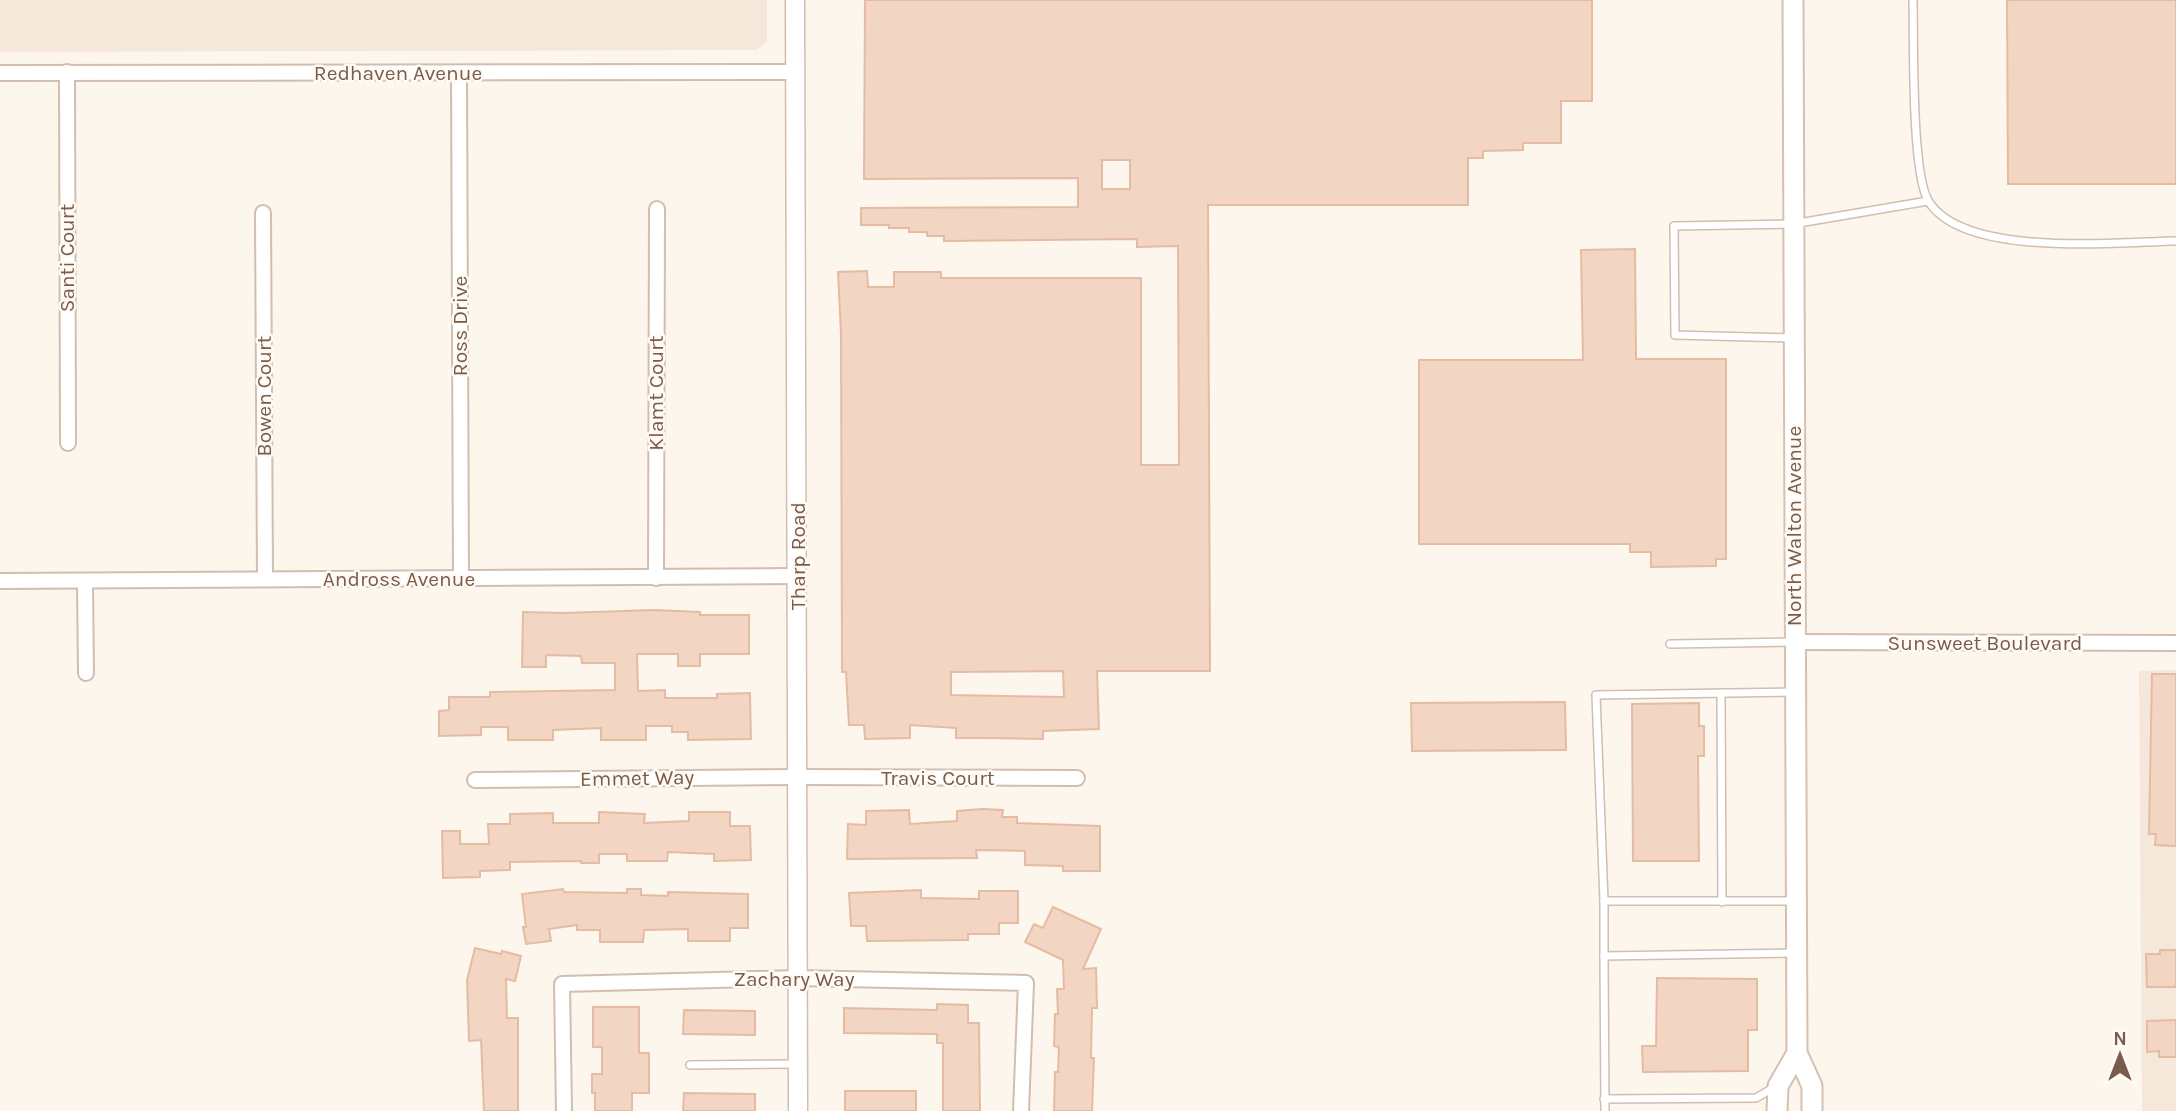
<svg xmlns="http://www.w3.org/2000/svg" width="2176" height="1111" viewBox="0 0 2176 1111" font-family="Karla,sans-serif">
<rect width="100%" height="100%" fill="#fdf6ec"/>
<g fill="#f5e8da">
<polygon points="0,0 767,0 767,41 757,50 0,52"/>
<polygon points="2176,670 2176,1111 2142,1111 2139,671"/>
</g>
<g fill="#f3d5c3" stroke="#e6bba3" stroke-width="2" fill-rule="evenodd">
<path d="M865,0H1592V101H1561V143H1523V150L1483,151V158H1468V205H1208L1210,671H1097L1099,729L1043,731V739L986,738H956V728L910,725V738L865,739L864,725H849L846,672H842L841,334L838,272L867,271L868,287H894V272H941V278H1141V465H1179L1178,246L1137,247V239L944,241V236H927V232H909V228H889V225H861V208L1078,207V178L864,179ZM1102,160H1130V189H1102ZM1063,671L1064,697L951,695V672Z"/>
<polygon points="2007,0 2176,0 2176,184 2008,184"/>
<polygon points="1635,249 1636,359 1726,359 1726,559 1716,559 1716,566 1651,567 1651,552 1630,552 1630,544 1419,544 1419,360 1583,360 1581,250"/>
<polygon points="654,610 700,612 700,615 749,615 749,654 700,654 700,666 678,666 678,654 637,654 638,691 665,690 665,698 717,698 717,694 750,693 751,739 688,740 688,732 672,732 672,726 646,726 646,740 601,740 601,728 553,730 553,740 508,740 508,727 481,727 481,735 439,736 439,711 449,710 449,697 490,697 490,692 615,690 615,663 582,663 581,656 546,655 546,667 522,667 523,612 563,613"/>
<polygon points="2152,674 2176,674 2176,846 2155,845 2156,834 2149,834"/>
<polygon points="1565,702 1566,750 1412,751 1411,703"/>
<polygon points="1699,703 1699,726 1704,726 1704,756 1698,756 1699,861 1633,861 1632,704"/>
<polygon points="982,809 1003,810 1002,817 1017,817 1017,823 1100,826 1100,871 1063,871 1063,866 1025,865 1025,851 976,850 977,858 847,859 848,824 866,825 866,811 909,810 910,824 957,821 957,811"/>
<polygon points="599,812 645,814 644,823 689,821 689,812 730,812 730,826 750,826 751,860 714,861 714,854 668,852 667,861 627,861 627,854 599,854 599,863 581,863 581,861 510,862 510,870 480,871 480,877 443,878 442,831 460,831 460,844 489,844 488,824 510,824 510,814 553,813 553,823 599,823"/>
<polygon points="563,889 564,892 627,893 627,889 641,889 641,895 668,896 668,892 748,894 748,928 730,928 730,941 688,941 688,929 644,930 643,942 600,942 600,930 577,930 577,925 549,929 551,941 526,944 523,927 526,927 522,894"/>
<polygon points="921,890 921,898 979,899 979,891 1018,891 1018,923 999,923 999,934 968,934 968,940 867,941 866,926 851,926 849,893"/>
<polygon points="1053,907 1101,929 1083,969 1096,968 1097,1008 1092,1008 1091,1058 1094,1058 1092,1111 1054,1111 1055,1072 1058,1072 1059,1047 1054,1046 1055,1014 1058,1014 1057,989 1064,989 1063,960 1025,942 1034,924 1043,928"/>
<polygon points="475,948 501,954 502,951 521,956 515,981 506,979 507,1018 518,1018 518,1111 484,1111 481,1040 469,1041 467,980"/>
<polygon points="2160,950 2176,950 2176,987 2147,987 2146,954 2160,954"/>
<polygon points="1657,978 1757,979 1757,1030 1748,1030 1748,1071 1643,1072 1642,1046 1656,1046"/>
<polygon points="937,1004 968,1005 968,1023 979,1023 980,1111 943,1111 943,1043 937,1043 937,1034 844,1033 844,1008 937,1010"/>
<polygon points="593,1007 639,1007 639,1053 649,1053 649,1093 632,1093 632,1111 595,1111 595,1093 592,1093 592,1074 602,1074 602,1047 593,1047"/>
<polygon points="684,1010 755,1011 755,1035 683,1034"/>
<polygon points="2176,1020 2176,1057 2159,1057 2159,1051 2147,1052 2147,1021"/>
<rect x="845" y="1091" width="71" height="20"/>
<polygon points="684,1093 755,1094 755,1111 683,1111"/>
</g>
<g fill="none" stroke-linecap="round" stroke-linejoin="round">
<g stroke="#d1beb0" stroke-width="10">
<g id="service">
<path d="M1913,0C1914,40 1911,175 1929,202C1965,258 2117,242 2176,241"/>
<polyline points="1793,338 1675,335 1674,226 1793,224 1928,201"/>
<polyline points="1670,644 1794,642"/>
<polyline points="1794,692 1596,695 1604,901 1796,901"/>
<polyline points="1721,693 1722,902"/>
<polyline points="1604,901 1604,956"/>
<polyline points="690,1065 798,1064"/>
<polyline points="1604,1099 1756,1098 1775,1087"/>
<polyline points="1605,1111 1604,956 1795,953"/>
</g>
</g>
<g stroke="#d1beb0" stroke-width="18">
<g id="minor">
<polyline points="67,72 68,443"/>
<polyline points="0,73 795,72"/>
<polyline points="459,73 461,579"/>
<polyline points="263,213 265,578"/>
<polyline points="656,578 657,209"/>
<polyline points="0,581 798,576"/>
<polyline points="85,582 86,673"/>
<polyline points="1794,642 2176,643"/>
<polyline points="475,780 799,777 1077,778"/>
<polyline points="564,1111 562,984 797,978 1026,983 1021,1111"/>
</g>
</g>
<g stroke="#d1beb0" stroke-width="21">
<polyline id="tertiary" points="795,0 798,1111"/>
</g>
<g stroke="#d6c0b0" stroke-width="23">
<g id="secondary">
<polyline points="1793,0 1797,1053 1812,1086 1812,1111"/>
<polyline points="1777,1111 1778,1086 1797,1053"/>
</g>
</g>
<use href="#service" stroke="#fff" stroke-width="7"/>
<use href="#minor" stroke="#fff" stroke-width="14"/>
<use href="#tertiary" stroke="#fff" stroke-width="18"/>
<use href="#secondary" stroke="#fff" stroke-width="19"/>
</g>
<g text-anchor="middle" stroke-width="5" stroke-linejoin="round" paint-order="stroke">
<g font-size="21" fill="#7a5c4d" stroke="#fffaf3">
<text x="398" y="80">Redhaven Avenue</text>
<text transform="translate(67 258) rotate(-90)" y="7">Santi Court</text>
<text transform="translate(460 326) rotate(-90)" y="7">Ross Drive</text>
<text transform="translate(656 393) rotate(-90)" y="7">Klamt Court</text>
<text transform="translate(264 396) rotate(-90)" y="7">Bowen Court</text>
<text transform="translate(1794 526) rotate(-90)" y="7">North Walton Avenue</text>
<text transform="translate(798 556) rotate(-90)" y="7">Tharp Road</text>
<text x="399" y="586">Andross Avenue</text>
<text x="1985" y="650">Sunsweet Boulevard</text>
<text transform="translate(637 778) rotate(-1)" y="7">Emmet Way</text>
<text x="938" y="785">Travis Court</text>
<text x="794" y="986">Zachary Way</text>
</g>
</g>
<g transform="translate(2120 1055)" stroke="#fffaf3" stroke-width="5" paint-order="stroke">
<path d="M0-5L12 26L0 18L-12 26Z" fill="#7a5c4d"/>
<text y="-10" font-size="19" font-weight="bold" text-anchor="middle" fill="#7a5c4d">N</text>
</g>
</svg>
